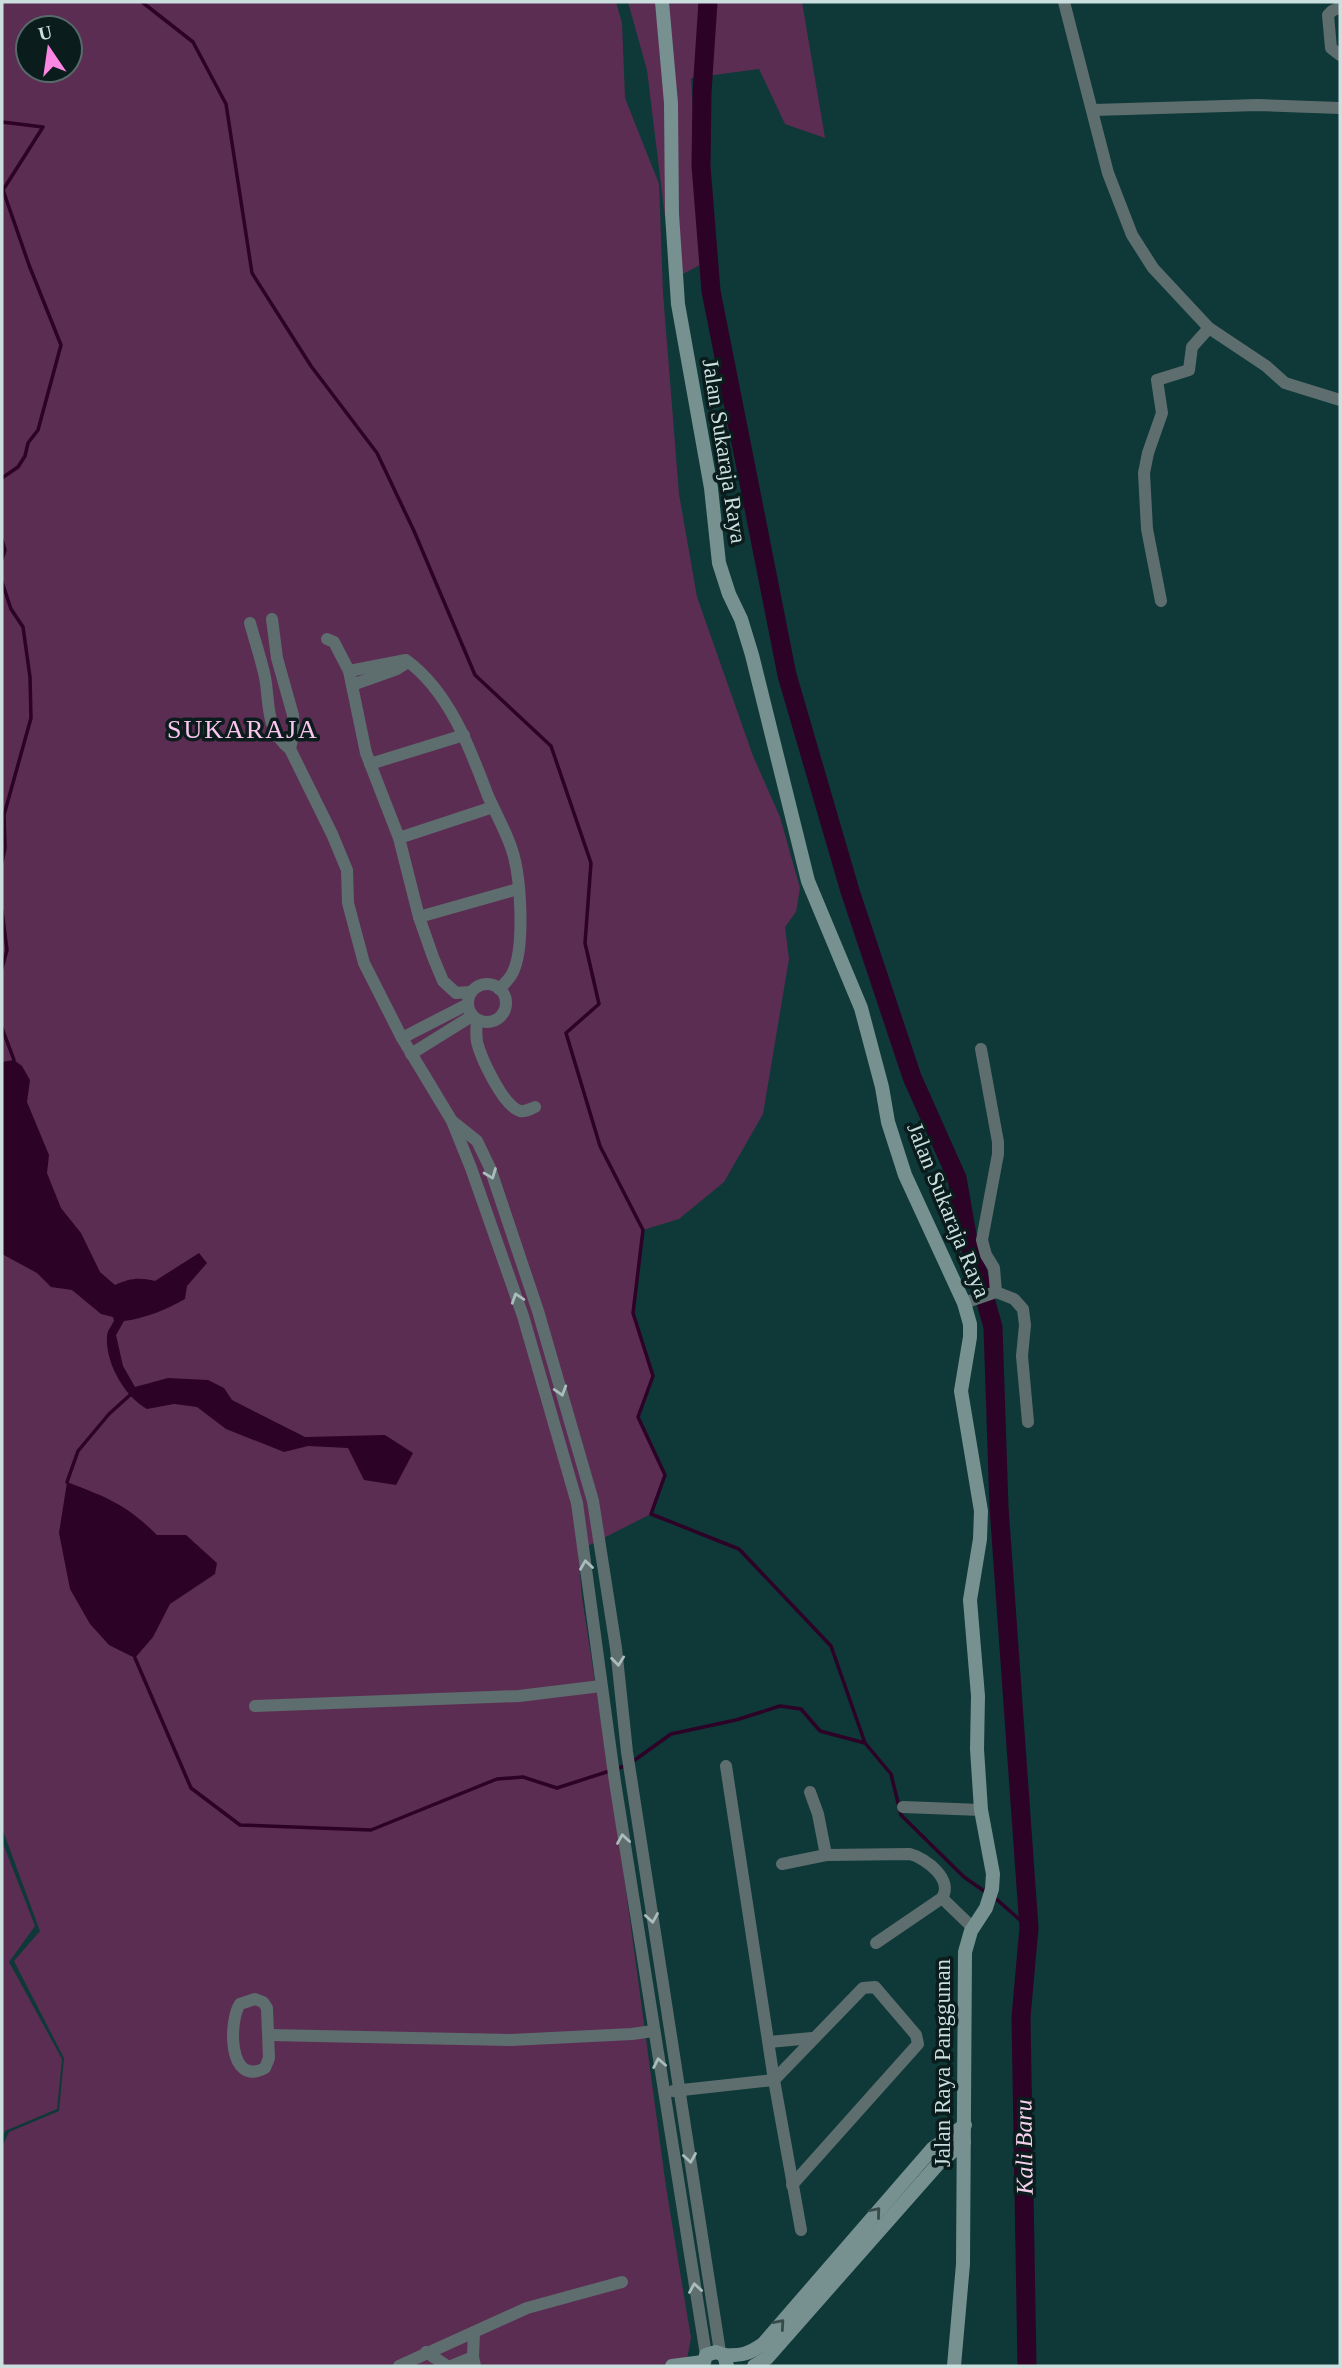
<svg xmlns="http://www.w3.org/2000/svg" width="1342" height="2368" viewBox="0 0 1342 2368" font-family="'Times New Roman',serif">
<rect width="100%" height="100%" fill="#0f3838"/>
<g fill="#5c2d53" fill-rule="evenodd">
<path d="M2,2H616L622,23L625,98L659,184L663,293L679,494L697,597L753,756L780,817L800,888L796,912L785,927L789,959L763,1114L724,1182L679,1219L643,1230L633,1313L653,1376L638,1417L665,1475L651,1514L578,1551L582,1597L620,1846L666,2187L691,2338L687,2359L669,2366H2V2147L9,2132L59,2111L64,2058L14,1961L40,1931L2,1828ZM28,28H70V70H28Z"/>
<polygon points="628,2 802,2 825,138 785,124 759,69 691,78 702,264 683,274 667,234 647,70"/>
<polygon points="2,1841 35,1926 9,1962 62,2059 57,2109 5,2131 2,2137"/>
</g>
<g fill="#2d0227">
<path d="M14,1060L22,1066L30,1080L27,1102L49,1155L47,1173L61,1208L81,1233L100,1272L115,1285C130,1278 139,1277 155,1281L199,1253L207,1263L187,1286L185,1299C165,1310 147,1318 124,1321L116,1335L123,1366L135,1387L168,1378L208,1380L224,1388L232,1400L305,1437L385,1435L413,1453L396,1485L364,1480L348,1448L308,1446L284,1452L226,1429L197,1407L174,1404L147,1409C125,1397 105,1363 107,1336C107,1331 112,1325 114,1321L113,1317L101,1314L72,1290L51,1287L37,1273L2,1254V1062Z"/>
<path d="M67,1482C106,1497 126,1504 157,1535H186L217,1563L215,1574L170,1604L153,1637L135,1658L109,1645L90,1624L70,1589L59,1533Z"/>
</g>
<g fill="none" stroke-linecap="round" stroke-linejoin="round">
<g stroke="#2d0227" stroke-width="3.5">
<polyline points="142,2 193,42 226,104 252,273 311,366 377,453 414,531 475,675 551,746 591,863 585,943 599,1004 566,1033 600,1146 643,1230 633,1313 653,1376 638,1417 665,1475 651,1514 739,1549 831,1646 865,1743"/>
<polyline points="2,122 43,127 3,190 29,265 61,345 38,430 28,443 25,456 18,467 2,478"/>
<polyline points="2,540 5,550 2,559"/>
<polyline points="2,582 11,609 23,627 30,677 31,718 4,815 5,848 2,862"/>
<polyline points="2,911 7,950 2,968"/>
<polyline points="2,1028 14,1060"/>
<polyline points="67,1482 78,1451 109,1414 130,1395"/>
<polyline points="135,1658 191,1788 240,1825 371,1830 497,1779 523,1777 557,1788 625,1766"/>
<polyline points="632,1762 671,1734 736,1720 780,1706 801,1709 820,1731 865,1743 891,1774 901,1815 964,1877 987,1893"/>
<polyline points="994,1897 1029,1928"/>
</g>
<polyline stroke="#2d0227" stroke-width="19" points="708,2 702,92 701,166 711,291 787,675 850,891 912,1077 957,1178 967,1235 993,1327 999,1507 1029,1928 1021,2017 1027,2366"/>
<g stroke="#5e6e6e" stroke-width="12">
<polyline points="1064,2 1108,173 1132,235 1153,268 1209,328 1266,366 1285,383 1340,400"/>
<polyline points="1340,7 1332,11 1328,15 1331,48 1340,55"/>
<polyline points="1094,110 1258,105 1340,108"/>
<polyline points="1161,601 1147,529 1144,473 1148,453 1162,413 1157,380 1189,370 1192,347 1209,328"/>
<polyline points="272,619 277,658 293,715 294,730 290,749 332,834 347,870 348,903 364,963 402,1038 452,1121 471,1168 523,1316 577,1503 615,1782 706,2355"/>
<path d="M250,623C255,641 261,659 265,677C270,705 265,729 290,749"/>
<polyline points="327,639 334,642 349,671 366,753 399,838 419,917 433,957 443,981 456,993 471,992"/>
<path d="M349,671L406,660C449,691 470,748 488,796C496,814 506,831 512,850C521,877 525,947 513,972C510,979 504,984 499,989"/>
<polyline points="352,685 397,669 408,662"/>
<polyline points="370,764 464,735"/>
<polyline points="399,838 493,807"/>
<polyline points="419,917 518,889"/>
<circle cx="487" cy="1003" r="19"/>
<path d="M477,1020C476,1028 476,1034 477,1042C481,1058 503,1106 520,1111C526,1112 530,1109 535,1107"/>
<polyline points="402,1038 468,1004"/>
<polyline points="981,1049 998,1142 998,1154 982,1240 986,1255 994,1268 996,1292"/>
<polyline points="411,1054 472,1016"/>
<polyline points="452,1121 477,1141 490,1168 538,1311 593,1501 616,1648 627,1752 720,2352"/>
<polyline points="964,1303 996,1292 1014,1299 1023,1309 1025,1325 1022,1356 1028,1422"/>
<polyline points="255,1706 519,1696 601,1686"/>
<polyline points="726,1766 774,2080 801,2230"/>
<polyline points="810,1792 818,1814 826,1855"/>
<polyline points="903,1807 981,1810"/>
<path d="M782,1864L826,1855L910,1854C926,1858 954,1880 942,1898L876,1943"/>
<polyline points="942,1898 973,1928"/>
<path d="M255,1999L263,2002L267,2008L269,2058L265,2068C227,2088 229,2019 240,2004Z"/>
<polyline points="269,2035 511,2040 632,2034 653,2031"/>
<polyline points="769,2042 812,2038"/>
<polyline points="673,2091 774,2080 863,1988 875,1987 916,2035 918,2044 792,2185"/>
<polyline points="474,2332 473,2357 475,2366"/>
<polyline points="426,2352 447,2366"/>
<polyline points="399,2366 527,2308 622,2282"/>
<polyline points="451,2366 473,2357"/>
</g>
<g stroke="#769190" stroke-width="14">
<polyline points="662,2 671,103 672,214 678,304 711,488 719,563 729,594 741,619 752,655 808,881 861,1008 882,1087 888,1122 905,1175 964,1303 970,1324 970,1337 961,1391 981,1511 980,1539 970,1600 978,1696 977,1749 981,1810 993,1874 992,1889 986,1908 971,1931 965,1952 963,2264 954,2366"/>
<path d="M724,2355C741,2356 749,2354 763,2344L932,2149L965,2125"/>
<polyline points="672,2366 703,2362"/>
<polyline points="703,2366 706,2355 716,2352 724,2355 727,2366"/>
<polyline points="754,2366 767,2358 938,2164 964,2142"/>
</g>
</g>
<defs><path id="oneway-chevron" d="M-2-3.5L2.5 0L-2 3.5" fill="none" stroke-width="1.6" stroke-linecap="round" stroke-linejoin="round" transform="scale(1.75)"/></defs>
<g stroke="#aabdbc">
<use href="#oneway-chevron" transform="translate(491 1174) rotate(69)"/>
<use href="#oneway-chevron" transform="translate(517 1298) rotate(-108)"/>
<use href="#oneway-chevron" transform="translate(561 1391) rotate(73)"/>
<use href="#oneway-chevron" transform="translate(586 1565) rotate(-98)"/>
<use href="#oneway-chevron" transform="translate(618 1661) rotate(84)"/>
<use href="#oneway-chevron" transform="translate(623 1839) rotate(-99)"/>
<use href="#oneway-chevron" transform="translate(652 1918) rotate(81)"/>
<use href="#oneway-chevron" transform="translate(659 2063) rotate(-101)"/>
<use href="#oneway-chevron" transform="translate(690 2158) rotate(81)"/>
<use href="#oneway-chevron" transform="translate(695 2288) rotate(-99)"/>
</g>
<g stroke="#364b4a">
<use href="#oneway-chevron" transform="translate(876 2212) rotate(-50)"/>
<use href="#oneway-chevron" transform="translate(780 2324) rotate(-49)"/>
</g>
<g text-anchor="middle" stroke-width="7" stroke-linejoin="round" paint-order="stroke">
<g font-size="23" fill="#cadfde" stroke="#0b1c1c">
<text transform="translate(725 451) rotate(81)" y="8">Jalan Sukaraja Raya</text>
<text transform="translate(949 1210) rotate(68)" y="8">Jalan Sukaraja Raya</text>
<text transform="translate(942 2063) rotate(-90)" y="8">Jalan Raya Panggunan</text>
</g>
<g font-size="24" font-style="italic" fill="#f6d1ed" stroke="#0b1c1c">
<text transform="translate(1024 2147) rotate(-91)" y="8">Kali Baru</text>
</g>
<g font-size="26" letter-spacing="2" fill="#fbc5ee" stroke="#0b1c1c">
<text x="243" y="738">SUKARAJA</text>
</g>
</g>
<rect width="1342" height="2368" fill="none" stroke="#cadfde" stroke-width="7"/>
<g transform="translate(49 49) rotate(347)"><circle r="33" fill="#0b1c1c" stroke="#576a6a" stroke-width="2"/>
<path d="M0-5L12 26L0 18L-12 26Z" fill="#fb87e5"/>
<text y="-10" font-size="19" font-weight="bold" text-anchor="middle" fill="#cadfde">U</text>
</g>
</svg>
